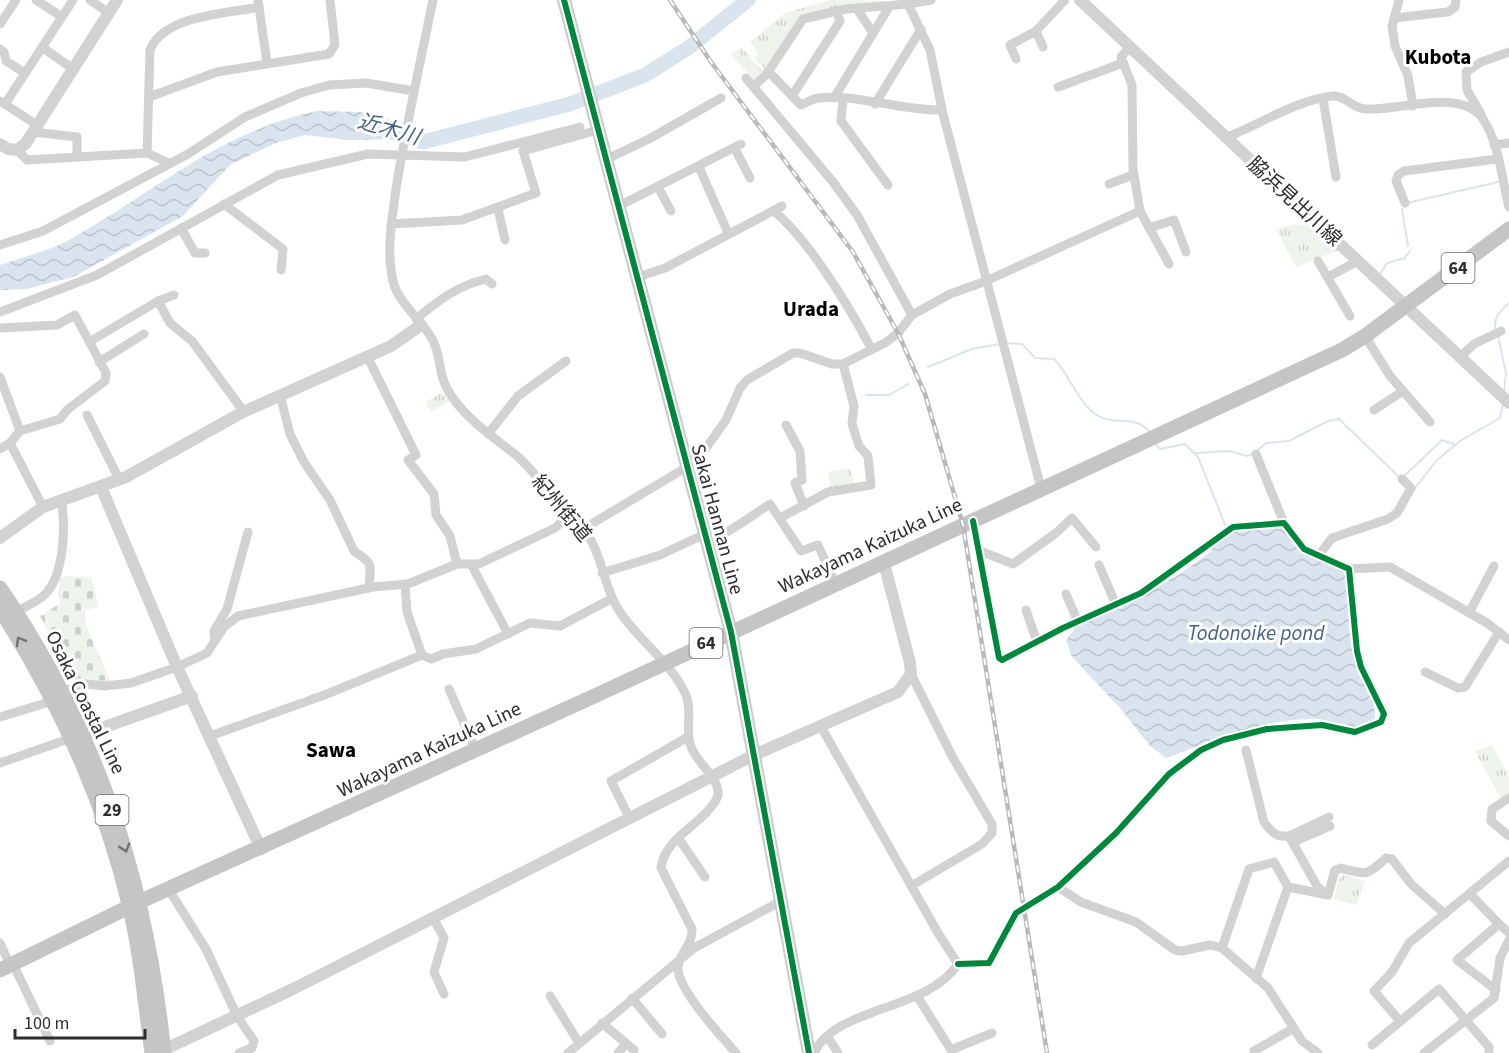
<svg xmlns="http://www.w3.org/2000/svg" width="1509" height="1053" viewBox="0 0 1509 1053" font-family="'Source Sans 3','Noto Sans JP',sans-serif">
<defs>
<pattern id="cemetery-stones" width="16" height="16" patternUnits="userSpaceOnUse" patternTransform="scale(1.5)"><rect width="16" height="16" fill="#eef3ec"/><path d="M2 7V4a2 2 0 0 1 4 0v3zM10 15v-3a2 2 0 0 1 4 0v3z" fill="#ccd1cb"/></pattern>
<pattern id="park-tufts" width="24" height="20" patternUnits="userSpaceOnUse" patternTransform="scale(1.5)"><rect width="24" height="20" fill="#eef3ec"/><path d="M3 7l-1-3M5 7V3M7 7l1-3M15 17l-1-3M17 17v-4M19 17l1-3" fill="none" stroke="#ccd1cb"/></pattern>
<pattern id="water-waves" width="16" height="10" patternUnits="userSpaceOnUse" patternTransform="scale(1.5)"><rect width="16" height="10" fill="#dae4ee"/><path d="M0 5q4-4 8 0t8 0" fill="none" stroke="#bbc4cc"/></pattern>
</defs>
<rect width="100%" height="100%" fill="#fff"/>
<polygon fill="url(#cemetery-stones)" points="67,576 91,577 99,607 85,610 86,625 110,681 84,680 76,684 40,616 61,603 58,596 60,578"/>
<g fill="url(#park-tufts)">
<polygon points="830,0 885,1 888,6 807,15 766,70 754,58 759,54 750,42 785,13"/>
<polygon points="741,47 763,72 754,80 731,55"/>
<polygon points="1309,224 1339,250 1296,267 1276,230 1288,225"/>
<polygon points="442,392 449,401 431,412 426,402"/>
<polygon points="850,468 854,484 830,488 828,472"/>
<polygon points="1492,745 1509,776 1509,794 1501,799 1475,751"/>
<polygon points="1343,874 1365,881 1356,905 1334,899 1339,879"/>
</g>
<g fill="url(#water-waves)">
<path d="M317,111L362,112L401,123L398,139L349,140L305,135L276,143L230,165L183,216L73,277L26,289L0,290V265C22,257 49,251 69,240C155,192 218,132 317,111Z"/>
<path d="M1285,527L1295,544L1341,569L1347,578C1349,607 1347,636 1356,663C1361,683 1382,705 1373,725C1364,726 1353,729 1345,727C1332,723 1323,718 1309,719C1259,720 1212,742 1166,758L1150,746L1121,709L1072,657L1066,640L1077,626L1121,608L1178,575L1209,553L1220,539L1234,529Z"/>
</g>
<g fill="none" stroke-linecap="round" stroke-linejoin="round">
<g stroke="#dae4ee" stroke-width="2">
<polyline points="1407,203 1498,182"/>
<polyline points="1402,209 1408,246"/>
<polyline points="1380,274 1387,263 1405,258 1410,251"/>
<path d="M1496,330C1492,319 1501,310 1509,303"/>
<polyline points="1498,336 1506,373 1504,392"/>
<path d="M1005,343L1022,344L1035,358L1054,359C1069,373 1078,404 1098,416C1116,426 1137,414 1150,433"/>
<polyline points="928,367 972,349 1000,344"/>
<polyline points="866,395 889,395 908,384"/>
<polyline points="1156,444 1160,449 1185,444 1198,457 1226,527"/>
<polyline points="1257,451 1266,443 1289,441 1328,421 1339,419 1399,477"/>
<polyline points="1196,453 1229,451 1247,456 1252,454"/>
<polyline points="1403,477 1442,440 1456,445"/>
<polyline points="1415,488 1438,459 1460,441 1500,418 1503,403"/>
</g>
<polyline stroke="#dae4ee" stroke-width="15" points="380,128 423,142 570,104 645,75 688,48 748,0"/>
<g stroke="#d2d2d2" stroke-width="9">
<polyline points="36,0 62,17"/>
<polyline points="90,0 109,13"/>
<polyline points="258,0 267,63"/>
<path d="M433,0C420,63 406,126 396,189C392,219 386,251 393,281C398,303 420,318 431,337C443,356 436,375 452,397C469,421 493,437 516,455C536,472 550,495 567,514C574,523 583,528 589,537C603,559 604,587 618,609C638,641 670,660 686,695C693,712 684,732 692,749C699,765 720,779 718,796C706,823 664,837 661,868L692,929C693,945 678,954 678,968C678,990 721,1036 736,1053"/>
<polyline points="1399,0 1392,26 1395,46 1408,76 1413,106"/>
<polyline points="908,4 931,0"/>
<polyline points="857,9 873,33"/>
<polyline points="1394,18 1448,12 1455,7 1456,0"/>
<polyline points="0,24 16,0"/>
<polyline points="1036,31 1043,47"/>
<polyline points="42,47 73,69"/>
<polyline points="1130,47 1121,57 1132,85 1133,169 1140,211 1169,264"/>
<polyline points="0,49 4,52 6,61 25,73"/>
<polyline points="1016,59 1010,45 1036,31 1065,0"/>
<path d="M768,71L801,105C806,103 812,99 818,98C854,93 902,111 942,110"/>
<polyline points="746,78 833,182 857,215 912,315"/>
<polyline points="754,86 766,75 803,19 846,9 908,4 930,50 943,114 1041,488"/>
<polyline points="1058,87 1123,63"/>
<polyline points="792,96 840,21 836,10"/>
<polyline points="149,97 217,72 329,54 335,45 330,0"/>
<polyline points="834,98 889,7"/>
<polyline points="843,99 841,121 888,185"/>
<polyline points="1323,99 1336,177"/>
<polyline points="0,101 37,125"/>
<polyline points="5,104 73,0"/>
<polyline points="875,104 921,29"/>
<polyline points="1481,114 1467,90 1466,72 1481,62 1509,52"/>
<polyline points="33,132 77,137 77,156"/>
<path d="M1227,137C1261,124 1296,100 1333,96C1345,95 1353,109 1366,109C1399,111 1461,87 1483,119C1499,143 1502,180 1509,207"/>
<polyline points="1494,145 1509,143"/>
<polyline points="735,149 750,178"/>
<polyline points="17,150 27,160 147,153 169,163"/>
<path d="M147,153L150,50C164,15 226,14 259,7"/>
<polyline points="607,159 649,139 721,98"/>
<polyline points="699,167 728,233"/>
<polyline points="1109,184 1133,175"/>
<polyline points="658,187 671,211"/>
<polyline points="1405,203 1396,181 1398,175 1404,171 1497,159"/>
<polyline points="224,204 283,249 281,270"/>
<polyline points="619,206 741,144"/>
<polyline points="498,209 505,240"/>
<path d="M774,211C809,240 850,308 871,348"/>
<polyline points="391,224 462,220 536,193 523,151 598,130"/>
<polyline points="181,228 195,253 205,253"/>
<polyline points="1149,228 1174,220 1186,252"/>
<polyline points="0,245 43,231 188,154 245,117 301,93 329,85 366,83 414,91"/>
<polyline points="1318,261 1350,316"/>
<polyline points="638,277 665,268 782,206"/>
<polyline points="1328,277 1358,261"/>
<polyline points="174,295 158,301 170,323 192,341 244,412"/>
<polyline points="0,312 97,275 278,175 368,154 465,157 580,127"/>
<path d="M416,319C439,300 457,286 486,279L492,284"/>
<polyline points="0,328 57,325 75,315 106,373 105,381 67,410 60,419 20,431 10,443 0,449"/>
<polyline points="1365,336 1390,376 1430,422"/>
<polyline points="89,342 158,301"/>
<polyline points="1460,357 1474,344 1501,331"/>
<polyline points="368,358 416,455 408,460 434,494 436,515 450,536 457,564"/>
<polyline points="99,362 144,334"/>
<polyline points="0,377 20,431"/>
<path d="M280,395L290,434L304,462L330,500L354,551C375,565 370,563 369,588"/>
<polyline points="1374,410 1403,391"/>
<polyline points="87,415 119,479"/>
<polyline points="786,425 800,451 802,480 795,483 804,506"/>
<polyline points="488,434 518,396 566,361"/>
<polyline points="10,443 43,507"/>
<polyline points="1256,454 1284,523"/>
<polyline points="780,518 828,492 871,485 868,456 859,446 852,424 854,406 843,364"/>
<polyline points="583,529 687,467 699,458 726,420 740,388 747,380 793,353 800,353 832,364 843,364 885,343 898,333 912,315 950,294 986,281 1140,211"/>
<path d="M707,542C731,532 748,518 770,504L801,551L818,545L836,585"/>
<polyline points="980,551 1013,564 1056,533 1072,518 1096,547"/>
<polyline points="1318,556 1332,538 1388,519 1397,513 1411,488 1402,479"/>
<polyline points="471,564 508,634"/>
<polyline points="1099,565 1116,605"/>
<polyline points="1349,569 1390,567 1487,623 1509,640"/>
<polyline points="602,573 660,555 705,534"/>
<polyline points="1066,594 1078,622"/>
<polyline points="1026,610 1037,642"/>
<path d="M17,612C26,606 42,600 48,591C64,571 66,524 61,500"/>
<polyline points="1469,613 1494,566"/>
<polyline points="215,641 214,631 227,609 248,532"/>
<polyline points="422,655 431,659 443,654 476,649 530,623 560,626 611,599"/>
<polyline points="1425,672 1458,688 1465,687 1499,632"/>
<polyline points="911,674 953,758 992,824 992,833 982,844 911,886"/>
<polyline points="449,689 476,751"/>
<polyline points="60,692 86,684 105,686 131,683 177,667 207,653 224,627 238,616 373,587 408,584 457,564 479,564 555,528 568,516"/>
<polyline points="0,717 53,701"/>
<polyline points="210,736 327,694 422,655 407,612 405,584"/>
<path d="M1246,750L1264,822C1271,832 1277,838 1289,836L1317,886L1326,894"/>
<polyline points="0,763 74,737"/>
<polyline points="1509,798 1492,809 1491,821 1509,836"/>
<polyline points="629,817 611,781 688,737"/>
<polyline points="1289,836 1329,817"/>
<polyline points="679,839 705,877"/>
<polyline points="1293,842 1330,826"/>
<polyline points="1058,887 1081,902 1136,922 1175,950 1182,951 1210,945 1222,948 1268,988 1302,1041 1318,1053"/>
<polyline points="169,890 206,949 237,1016 254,1041 252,1048 239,1053"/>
<polyline points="1470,894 1499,924"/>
<polyline points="433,918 444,938 434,972 444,994"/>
<polyline points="0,943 10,965"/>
<path d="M1222,948L1249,869L1274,862L1288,887L1328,895L1335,870L1341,868C1366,875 1367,876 1386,858L1392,859L1411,884L1445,914"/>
<polyline points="13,964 50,1041"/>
<polyline points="958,964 989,963 1016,913 1058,887 1116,833 1169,774 1201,750 1223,740 1267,729 1322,725 1355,732 1381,722 1384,714 1361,667 1357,651 1349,569 1304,549 1284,523 1233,527 1141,593 1063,628 1002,660 999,658 973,521"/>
<polyline points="1256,978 1288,887"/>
<polyline points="1496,990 1457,960 1499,924 1509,933"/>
<polyline points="550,996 579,1043"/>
<polyline points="917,996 953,1053"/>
<polyline points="632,998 662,1034"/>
<polyline points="1399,1020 1374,991 1392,972 1409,943 1509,861"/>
<polyline points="602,1023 634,1050"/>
<polyline points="827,1036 838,1053"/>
<polyline points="1372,1045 1439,989 1489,1047 1489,1053"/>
<polyline points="951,1050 992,1033"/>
<polyline points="568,1053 694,948 781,901"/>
<polyline points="618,1053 626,1044"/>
<path d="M814,1053C836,1006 926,1012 958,964L938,933L820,725"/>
<polyline points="1255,1053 1254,1051 1294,1028"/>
<polyline points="1424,1053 1494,998 1500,958 1509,940"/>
</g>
<g stroke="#d2d2d2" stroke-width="12">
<polyline points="1080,0 1509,403"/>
<polyline points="0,144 8,149 17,150 26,143 117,0"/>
<polyline points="101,487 177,667 261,849"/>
<polyline points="0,538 43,507 126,477 243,412 391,346 421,325"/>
<polyline points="82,735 192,696"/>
<polyline points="157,1053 293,989 754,755 898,692 911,674 910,663 884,563"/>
</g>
<polyline stroke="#cbcbcb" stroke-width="14" points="564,0 731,632 809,1053"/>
<g stroke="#c5c5c5" stroke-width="15">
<path d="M0,588C98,731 146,882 164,1053"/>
<path d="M0,609C58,700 104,799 129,904C141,953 145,1003 152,1053"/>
<polyline points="0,970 139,902 588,699 1342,350 1365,336 1509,229"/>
</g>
<g stroke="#b9b9b9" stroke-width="4.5">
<polyline id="rail" points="670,0 711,62 853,252 898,333 925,394 963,525 1047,1053"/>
</g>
<use href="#rail" stroke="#fff" stroke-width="2" stroke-dasharray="7" stroke-linecap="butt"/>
<g stroke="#fff" stroke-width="10">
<g id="cycleway">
<polyline points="564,0 731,632 809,1053"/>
<polyline points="958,964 989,963 1016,913 1058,887 1116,833 1169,774 1201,750 1223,740 1267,729 1322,725 1355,732 1381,722 1384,714 1361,667 1357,651 1349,569 1304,549 1284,523 1233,527 1141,593 1063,628 1002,660 999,658 973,521"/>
</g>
</g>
<use href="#cycleway" stroke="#00873e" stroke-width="6"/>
</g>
<defs><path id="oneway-chevron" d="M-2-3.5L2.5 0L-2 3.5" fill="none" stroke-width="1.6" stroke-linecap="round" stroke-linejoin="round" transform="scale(1.5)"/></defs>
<g stroke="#717171">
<use href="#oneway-chevron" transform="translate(20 641) rotate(-120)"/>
<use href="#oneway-chevron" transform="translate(125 848) rotate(73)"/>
</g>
<g text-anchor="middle" stroke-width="6" stroke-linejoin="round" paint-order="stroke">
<g fill="#fff" stroke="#6c6c6c" stroke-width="1.5">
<rect x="1441.5" y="253" width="33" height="30" rx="4.5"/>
<rect x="689.5" y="628" width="33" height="30" rx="4.5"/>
<rect x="95.5" y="795" width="33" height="30" rx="4.5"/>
</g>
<g font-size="18" font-weight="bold" fill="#2d2d2d">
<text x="1458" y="274">64</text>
<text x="706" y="649">64</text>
<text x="112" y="816">29</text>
</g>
<g font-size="20" fill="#2d2d2d" stroke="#fff">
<text transform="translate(1295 201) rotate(43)" y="7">脇浜見出川線</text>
<text transform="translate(562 508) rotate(50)" y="7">紀州街道</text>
<text transform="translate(718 519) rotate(75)" y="7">Sakai Hannan Line</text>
<text transform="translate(870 545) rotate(-25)" y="7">Wakayama Kaizuka Line</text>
<text transform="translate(86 702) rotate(64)" y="7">Osaka Coastal Line</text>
<text transform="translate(429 749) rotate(-25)" y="7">Wakayama Kaizuka Line</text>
</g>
<g font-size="21" font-weight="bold" fill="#000" stroke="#fff">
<text x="1438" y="64">Kubota</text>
<text x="811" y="316">Urada</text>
<text x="331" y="757">Sawa</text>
</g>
<g font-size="21" font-style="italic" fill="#456484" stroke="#fff">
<text transform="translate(389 129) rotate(16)" y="7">近木川</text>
<text x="1256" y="640">Todonoike pond</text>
</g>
</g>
<path d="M15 1029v9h130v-9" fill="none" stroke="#2d2d2d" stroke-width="3"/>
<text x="24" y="1029" font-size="18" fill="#2d2d2d" stroke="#ffffff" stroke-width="4.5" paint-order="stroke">100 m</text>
</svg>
